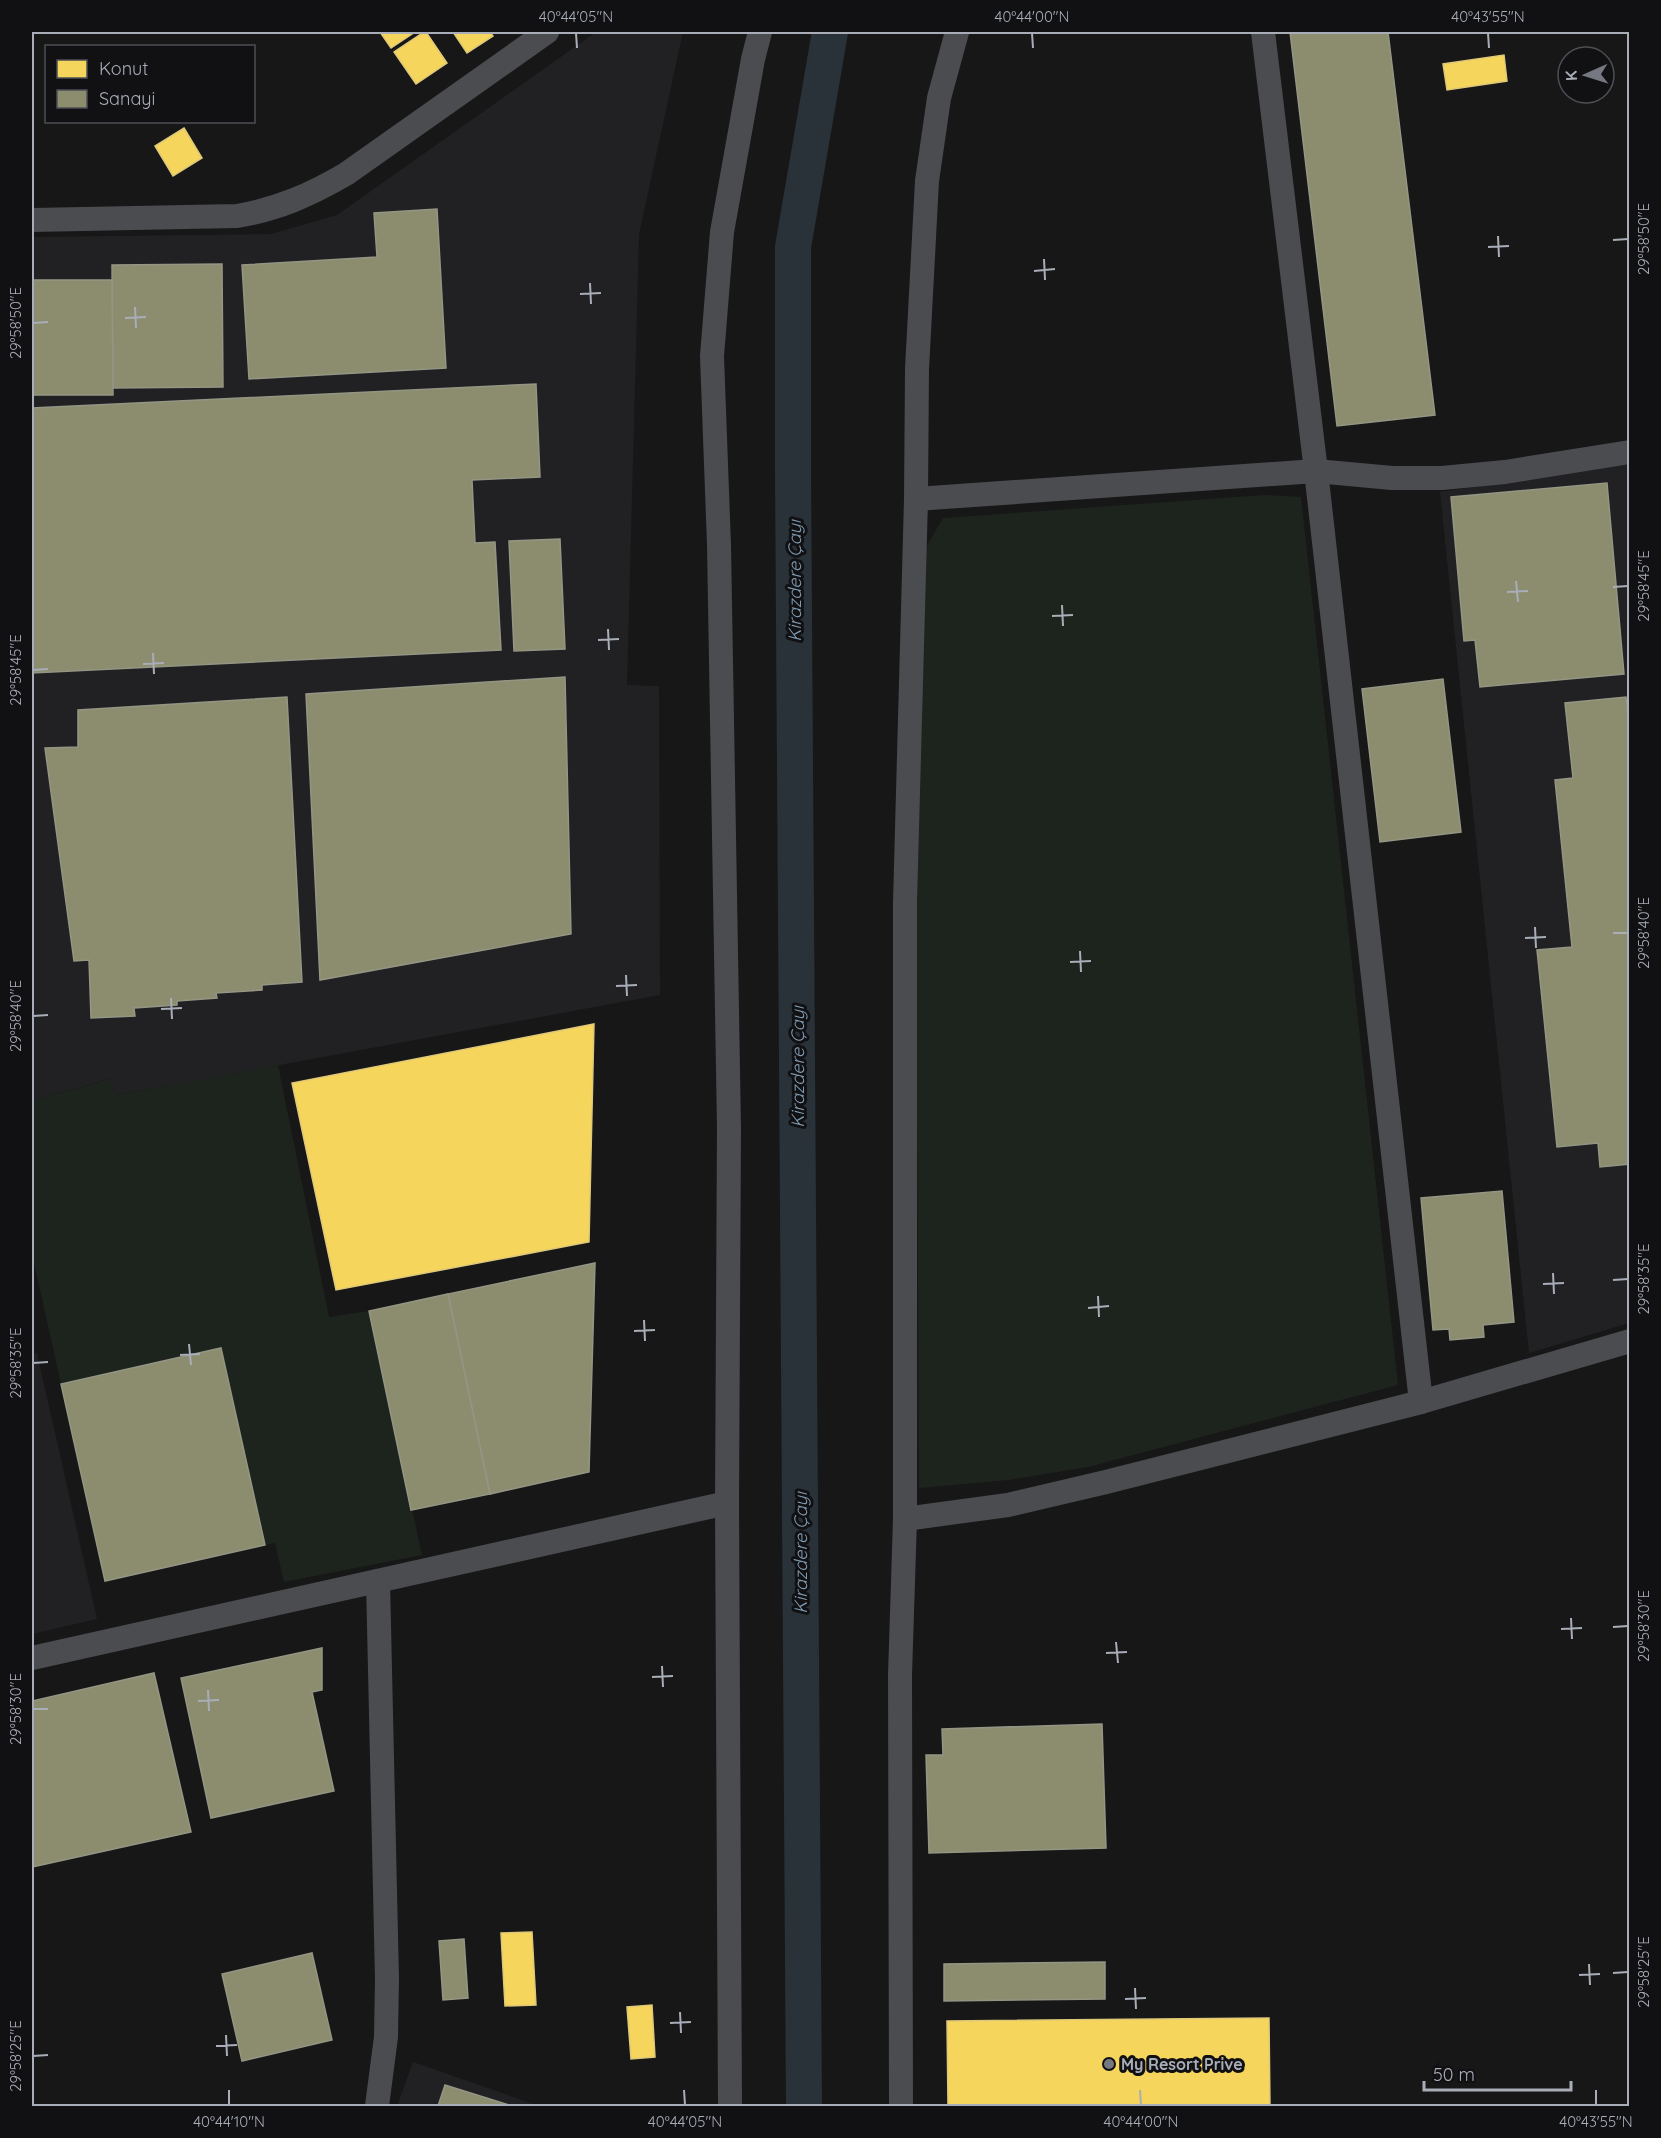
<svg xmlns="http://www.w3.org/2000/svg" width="1661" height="2138" viewBox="0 0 1661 2138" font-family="Quicksand,sans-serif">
<rect width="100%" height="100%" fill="#171717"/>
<g fill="#212123">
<polygon points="596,32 683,32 639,234 627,685 659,686 660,995 116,1095 109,1079 32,1101 32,237 271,234 337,215"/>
<polygon points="1629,464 1629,1323 1529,1353 1440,492"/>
<polygon points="37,1353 97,1619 32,1634 32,1354"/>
<polygon points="413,2062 539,2106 397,2106"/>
</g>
<g fill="#1d241e">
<polygon points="1265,495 1301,497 1398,1385 1088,1467 1009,1480 919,1488 916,876 926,547 943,518"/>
<polygon points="278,1065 329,1317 369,1311 422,1555 284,1582 275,1543 265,1545 221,1348 61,1384 32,1254 32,1101 110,1079 116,1095"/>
</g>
<g fill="#f6d55c" stroke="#dfc978" stroke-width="1.5">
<polygon points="380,32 415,32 391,48"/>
<polygon points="424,32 426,32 447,63 416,84 394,52"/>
<polygon points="453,32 490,32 493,36 467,53"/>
<polygon points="1504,55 1507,81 1447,90 1443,64"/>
<polygon points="184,128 202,158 173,176 155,146"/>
<polygon points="594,1024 589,1242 336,1290 292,1083"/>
<polygon points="532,1932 536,2005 505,2006 501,1933"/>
<polygon points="652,2005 655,2057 631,2059 627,2007"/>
<polygon points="1269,2018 1270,2106 948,2106 947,2021"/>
</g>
<g fill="#8c8c6e" stroke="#949684" stroke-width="1.5">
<polygon points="1290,32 1388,32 1435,415 1337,426"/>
<polygon points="437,209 446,368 249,379 242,265 377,257 374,213"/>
<polygon points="222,264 223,387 113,388 112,265"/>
<polygon points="32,280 112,280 113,395 32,395"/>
<polygon points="536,384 540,477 472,480 475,543 495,542 501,650 32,673 32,408"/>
<polygon points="1607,483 1624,674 1480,687 1475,640 1464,641 1451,497"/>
<polygon points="560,539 565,649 514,651 509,541"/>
<polygon points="565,677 571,934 320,980 306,694"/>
<polygon points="1443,679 1461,832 1380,842 1362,689"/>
<polygon points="287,697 302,982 262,985 262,990 216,993 217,998 177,1001 177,1005 134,1008 135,1016 91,1018 89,960 74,961 45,748 78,747 78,710"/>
<polygon points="1626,697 1630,733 1630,1164 1600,1167 1598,1143 1557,1147 1537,950 1572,947 1555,780 1573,778 1565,703"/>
<polygon points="1502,1191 1514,1322 1483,1325 1484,1337 1450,1340 1449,1329 1433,1330 1421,1198"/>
<polygon points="595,1263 589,1472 490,1494 448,1294"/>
<polygon points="448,1294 490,1494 411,1510 369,1311"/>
<polygon points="221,1348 265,1545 105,1581 61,1384"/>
<polygon points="322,1648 322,1690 312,1692 334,1791 211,1818 181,1678"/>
<polygon points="154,1673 191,1832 32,1867 32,1701"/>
<polygon points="1102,1724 1106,1848 929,1853 926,1755 943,1755 942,1729"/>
<polygon points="464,1939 468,1998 443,2000 439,1941"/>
<polygon points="312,1953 332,2040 242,2061 222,1974"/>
<polygon points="1105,1962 1105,1999 944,2001 944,1964"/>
<polygon points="445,2085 512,2106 438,2106"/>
</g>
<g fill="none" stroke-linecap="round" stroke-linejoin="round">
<polyline stroke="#2a3239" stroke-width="36" points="804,2106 793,469 793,247 830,32"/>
<g stroke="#4b4c50" stroke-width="24">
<polyline points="1263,32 1316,471 1421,1402"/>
<path d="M32,220L237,216C278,209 310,195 346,174L547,32"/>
<polyline points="916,499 1316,471 1392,478 1442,478 1505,472 1630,452"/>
<polyline points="905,1519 1008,1505 1106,1482 1421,1402 1630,1341"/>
<polyline points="32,1658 727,1503"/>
<polyline points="377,2106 386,2037 387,1979 378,1581"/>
<polyline points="730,2106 727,1503 729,1128 719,545 712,356 722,232 753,59 760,32"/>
<polyline points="901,2106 900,1675 905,1519 905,902 916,499 917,369 927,181 939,98 957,32"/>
</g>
</g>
<path fill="none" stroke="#a8adb8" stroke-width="2" d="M576,33L577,48M1032,33L1033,48M1488,33L1489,48M1498,236L1499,257M1613,240L1628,239M1488,247L1509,246M1044,259L1045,280M1034,271L1055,269M590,283L591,304M580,294L601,293M135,307L136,328M125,318L146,317M33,323L48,322M1516,581L1518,602M1613,587L1628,586M1507,592L1528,591M1062,605L1063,626M1052,616L1073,615M608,629L609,650M598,640L619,639M153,653L154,674M143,664L164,663M33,670L48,669M1535,927L1536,948M1613,933H1628M1525,938L1546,937M1080,951L1081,972M1070,962L1091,961M626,975L627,996M616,986L637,985M171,998L172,1019M161,1009L182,1008M33,1016L48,1015M1553,1273L1554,1294M1613,1280L1628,1279M1543,1284L1564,1283M1098,1296L1099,1317M1088,1308L1109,1306M644,1320L645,1341M634,1331L655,1330M189,1344L191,1365M180,1355L200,1354M33,1363L48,1362M1571,1618L1572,1639M1613,1627L1628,1626M1561,1629L1582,1628M1116,1642L1118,1663M1106,1653L1127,1652M662,1666L663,1687M652,1677L673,1676M208,1690L209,1711M198,1701L219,1700M33,1709H48M1589,1964L1590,1985M1613,1973L1628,1972M1579,1975L1600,1974M1135,1988L1136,2009M1125,1999L1146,1998M680,2012L681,2033M670,2023L691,2022M226,2035L227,2056M216,2046L237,2045M33,2056L48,2055M229,2090V2105M684,2090L685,2105M1140,2090L1141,2105M1596,2090V2105"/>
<circle fill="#757880" stroke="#111113" stroke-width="2" cx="1109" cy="2064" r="6"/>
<g text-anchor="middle" stroke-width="6" stroke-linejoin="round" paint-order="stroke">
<g font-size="16" font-weight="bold" fill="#a8adb8" stroke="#111113" text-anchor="start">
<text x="1121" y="2070">My Resort Prive</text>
</g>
<g font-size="18" font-style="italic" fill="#7f9bb3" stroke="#111113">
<text transform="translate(795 581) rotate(-90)" y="6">Kirazdere Çayı</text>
<text transform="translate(798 1067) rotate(-90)" y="6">Kirazdere Çayı</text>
<text transform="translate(801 1553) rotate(-90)" y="6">Kirazdere Çayı</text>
</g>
</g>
<rect width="1661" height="2138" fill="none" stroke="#111113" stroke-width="66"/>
<rect x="45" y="45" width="210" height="78" fill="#111113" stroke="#4d4f55" stroke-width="1.5"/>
<rect x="57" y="60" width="30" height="18" fill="#f6d55c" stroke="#4d4f55" stroke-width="1.5"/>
<text x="99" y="75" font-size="18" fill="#a8adb8">Konut</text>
<rect x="57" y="90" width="30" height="18" fill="#8c8c6e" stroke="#4d4f55" stroke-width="1.5"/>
<text x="99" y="105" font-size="18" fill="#a8adb8">Sanayi</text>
<g transform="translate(1586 75) rotate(267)"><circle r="28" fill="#111113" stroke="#4d4f55" stroke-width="1.5"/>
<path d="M0-4.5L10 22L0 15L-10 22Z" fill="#757880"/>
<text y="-9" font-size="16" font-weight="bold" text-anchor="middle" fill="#a8adb8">K</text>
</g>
<path d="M1424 2081v9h147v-9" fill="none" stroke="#a8adb8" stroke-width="3"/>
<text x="1433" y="2081" font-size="18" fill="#a8adb8" stroke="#111113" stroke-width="4.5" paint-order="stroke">50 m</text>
<rect x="33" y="33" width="1595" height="2072" fill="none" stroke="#a8adb8" stroke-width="2"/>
<g font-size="15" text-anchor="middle" fill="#a8adb8">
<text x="576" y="22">40°44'05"N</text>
<text x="1032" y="22">40°44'00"N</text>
<text x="1488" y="22">40°43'55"N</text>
<text transform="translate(1644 239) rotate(-90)" y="5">29°58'50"E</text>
<text transform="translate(16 323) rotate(-90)" y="5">29°58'50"E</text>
<text transform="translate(1644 586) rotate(-90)" y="5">29°58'45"E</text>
<text transform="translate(16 670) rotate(-90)" y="5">29°58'45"E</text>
<text transform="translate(1644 933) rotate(-90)" y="5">29°58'40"E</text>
<text transform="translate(16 1016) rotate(-90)" y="5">29°58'40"E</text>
<text transform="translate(1644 1279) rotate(-90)" y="5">29°58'35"E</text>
<text transform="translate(16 1363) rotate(-90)" y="5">29°58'35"E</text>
<text transform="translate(1644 1626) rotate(-90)" y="5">29°58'30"E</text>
<text transform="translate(16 1709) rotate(-90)" y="5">29°58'30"E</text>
<text transform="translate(1644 1972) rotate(-90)" y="5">29°58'25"E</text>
<text transform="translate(16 2056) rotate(-90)" y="5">29°58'25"E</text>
<text x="229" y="2127">40°44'10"N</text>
<text x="685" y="2127">40°44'05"N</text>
<text x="1141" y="2127">40°44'00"N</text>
<text x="1596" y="2127">40°43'55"N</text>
</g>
</svg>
